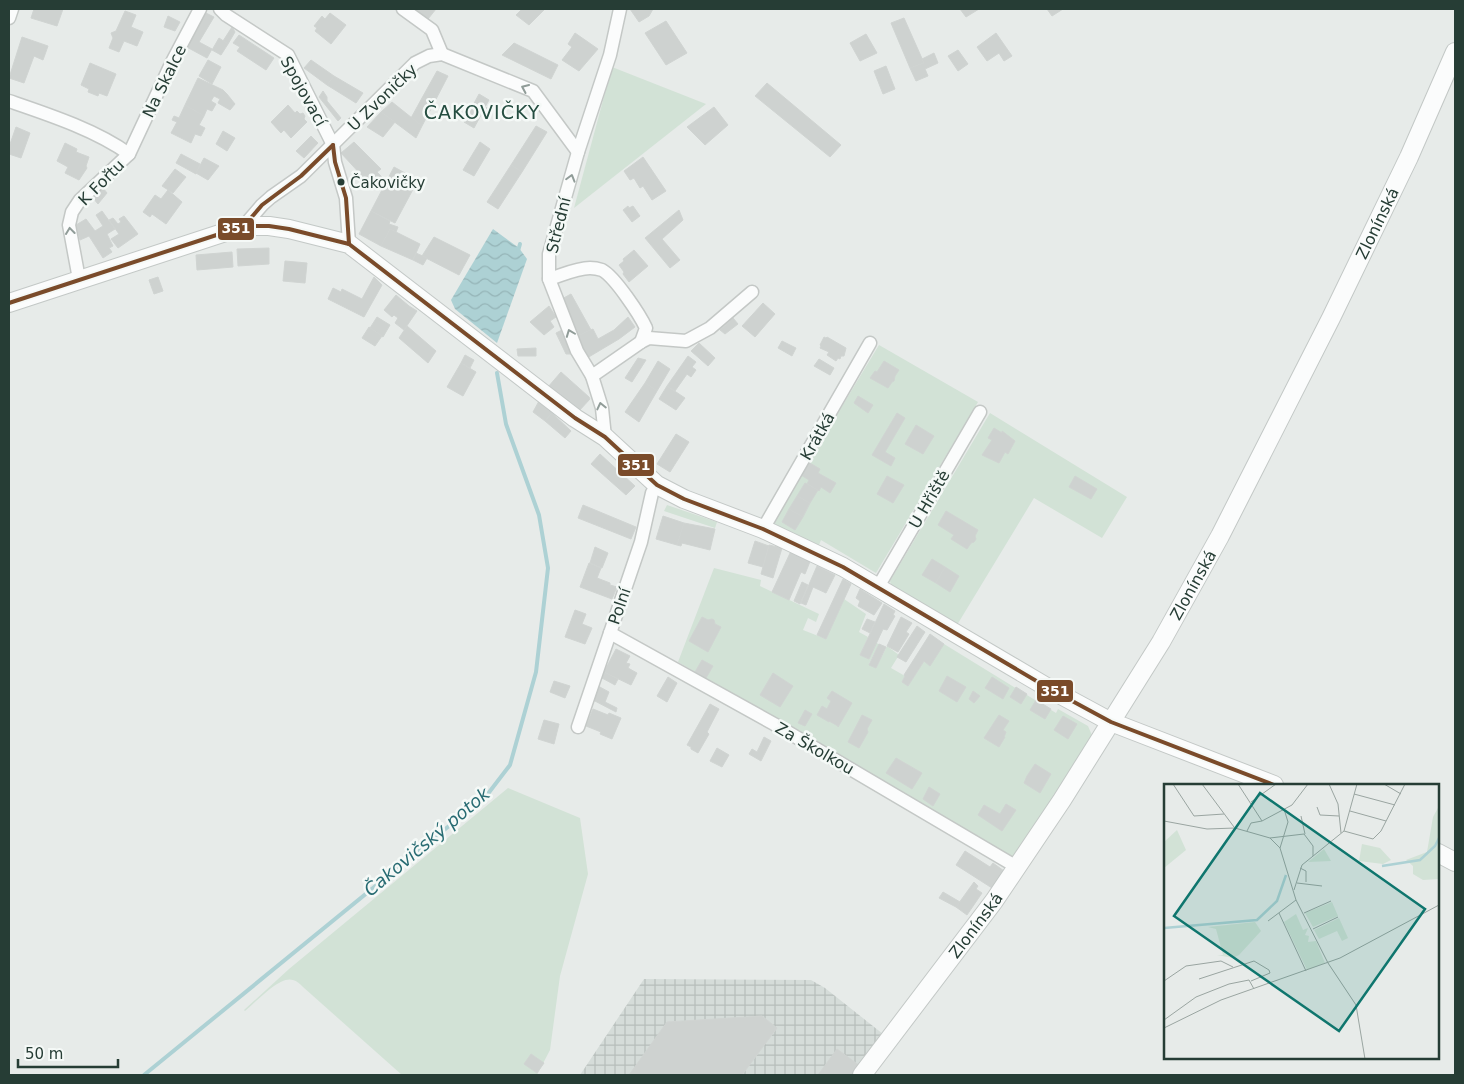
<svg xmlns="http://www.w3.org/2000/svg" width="1464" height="1084" viewBox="0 0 1464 1084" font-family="'DejaVu Sans',sans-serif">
<defs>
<pattern id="industrial-grid" width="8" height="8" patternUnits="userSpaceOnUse" patternTransform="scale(1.25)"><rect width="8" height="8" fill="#d5dcd9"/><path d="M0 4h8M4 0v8" fill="none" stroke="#b7bebb"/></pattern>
<pattern id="water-waves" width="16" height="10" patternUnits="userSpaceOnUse" patternTransform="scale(1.25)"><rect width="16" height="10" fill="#add1d4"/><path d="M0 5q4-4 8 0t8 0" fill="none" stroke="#95b4b7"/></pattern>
</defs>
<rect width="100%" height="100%" fill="#e7ebe9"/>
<polygon fill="url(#industrial-grid)" points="644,979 811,980 825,988 888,1038 858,1075 580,1075"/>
<g fill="#d2e2d6">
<polygon points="612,67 706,104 574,208"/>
<polygon points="879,345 978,402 876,573 821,540 819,545 771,524"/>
<polygon points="990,413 1127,497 1102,538 1034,498 957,625 891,585 890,581"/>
<polygon points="667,505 717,522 715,528 664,511"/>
<polygon points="714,568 761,580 760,586 819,614 816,622 808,618 803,630 826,639 844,599 866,614 859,632 868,637 860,655 869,659 876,643 879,644 869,664 876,668 887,646 899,655 891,668 905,676 902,682 908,686 924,661 930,665 944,644 1056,713 1058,709 1088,726 1094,740 1013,857 678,662"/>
<path d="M508,788L580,818L588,874L560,976L550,1050L537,1075H402L303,987C300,984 297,981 293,980C280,975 255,1003 245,1011L244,1010L289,969Z"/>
</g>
<polygon fill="url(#water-waves)" points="493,229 519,248 527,259 497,343 455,309 451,300"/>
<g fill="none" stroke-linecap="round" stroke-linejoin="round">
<g stroke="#add1d4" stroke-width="4">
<polyline points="518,251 520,244"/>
<polyline points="144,1075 487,795 510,765 536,672 548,568 539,515 506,424 497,373"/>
</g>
</g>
<g fill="#ced2d0" stroke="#d0d4d2">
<polygon points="34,9 63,9 57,26 31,18"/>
<polygon points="415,9 436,9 428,19"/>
<polygon points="522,9 545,9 529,25 516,15"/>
<polygon points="630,9 653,9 649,16 639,22"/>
<polygon points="960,9 979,9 966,17"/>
<polygon points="1047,9 1063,9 1052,16"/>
<polygon points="125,11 136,15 131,27 143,32 137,46 124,41 119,52 109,48 113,38 111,33 116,31"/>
<polygon points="202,11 214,17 199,42 212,49 207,58 183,45"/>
<polygon points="330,13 346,25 331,44 315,31 317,28 314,26 322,16 325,19"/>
<polygon points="168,16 180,22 175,31 164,27"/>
<polygon points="904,18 924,63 910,68 891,23"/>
<polygon points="666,21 687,53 666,65 645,33"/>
<polygon points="232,27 235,32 228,44 223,41"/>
<polygon points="575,33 598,49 579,71 562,60 572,47 568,44"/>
<polygon points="996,33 1012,56 1004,61 999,53 987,61 977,47"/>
<polygon points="866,34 877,53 860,61 850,43"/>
<polygon points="239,35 274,58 266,70 237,51 240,47 233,43"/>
<polygon points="22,37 48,46 43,60 34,56 24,83 9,78"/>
<polygon points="219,38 228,44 221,55 212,50"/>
<polygon points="514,43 558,65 551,79 502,55"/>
<polygon points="958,50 968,64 958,71 948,56"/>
<polygon points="934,53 938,63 925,69 928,76 916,81 910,68 924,63 922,59"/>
<polygon points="208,60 221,67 212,84 199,76"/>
<polygon points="311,60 334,76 327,85 304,68"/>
<polygon points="90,63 116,74 107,96 99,93 98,96 88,92 89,89 81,85"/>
<polygon points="886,66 895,89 883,94 874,71"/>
<polygon points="437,71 448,76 434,103 422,98"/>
<polygon points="334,76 363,93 356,103 327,85"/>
<polygon points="198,78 223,90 227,94 235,104 230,110 218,103 220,99 214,96 211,101 216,104 212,111 207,109 204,116 185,105"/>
<polygon points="767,83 841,145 830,157 755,96"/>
<polygon points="323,91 327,97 327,101 341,118 338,121 319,97"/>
<polygon points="479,94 489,100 485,107 488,108 484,116 481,115 474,128 464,122"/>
<polygon points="422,98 434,103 422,126 411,118"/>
<polygon points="392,102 422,126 416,138 381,112"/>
<polygon points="185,105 204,116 199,125 205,128 201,136 195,134 191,143 171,133 177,122 172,120 174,116 179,118"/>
<polygon points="288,105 295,113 297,111 300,114 303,113 305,116 304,119 307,122 291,138 284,130 281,133 271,122"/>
<polygon points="714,107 728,125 705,145 687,127"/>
<polygon points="381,112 395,122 383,137 367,127"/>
<polygon points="536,126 547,132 522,172 511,165"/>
<polygon points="16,127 30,133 21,158 9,154 9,147"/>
<polygon points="223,131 235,138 227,151 216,144"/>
<polygon points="311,136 318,143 304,158 296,151"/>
<polygon points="354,142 381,169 377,172 385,180 375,190 341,153"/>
<polygon points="480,142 490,149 474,176 463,170"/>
<polygon points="65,143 77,149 76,152 89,157 86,166 87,168 79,180 65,173 68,167 57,161"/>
<polygon points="181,154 200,164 196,174 176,163"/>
<polygon points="643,157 666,191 652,200 643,186 640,188 634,178 630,180 624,171"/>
<polygon points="204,158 219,166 208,180 196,173"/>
<polygon points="511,165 522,172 498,209 487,202"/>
<polygon points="394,167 418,180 395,223 371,211"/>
<polygon points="175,169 186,177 173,193 162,186"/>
<polygon points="103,188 107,193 98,204 93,198"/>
<polygon points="168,190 182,202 166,224 152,214 150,217 143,212 155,195 161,199"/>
<polygon points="628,206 629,208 633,206 640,216 632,222 623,210"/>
<polygon points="679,210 683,220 662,239 680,260 670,268 645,238"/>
<polygon points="102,211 115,229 107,234 113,246 109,248 112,252 103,258 89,236 80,240 76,225 86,219 95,231 103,226 96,215"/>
<polygon points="371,211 390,221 389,224 398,227 396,232 390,229 381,246 359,234"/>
<polygon points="124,216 138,234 118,248 111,239 119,234 109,220 113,218 118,224 121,222 119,219"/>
<polygon points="390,229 420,244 413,260 381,246"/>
<polygon points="434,237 470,255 459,275 422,256"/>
<polygon points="269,248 269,264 238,266 237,249"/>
<polygon points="634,250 648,266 629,282 623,274 624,272 619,265 624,261 623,259"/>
<polygon points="232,252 233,267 197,270 196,255"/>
<polygon points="416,253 427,258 423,265 413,260"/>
<polygon points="285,261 307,263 305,283 283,281"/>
<polygon points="158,277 163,291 154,294 149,280"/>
<polygon points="374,277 382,285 364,317 328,299 333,288 341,292 342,289 362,299"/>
<polygon points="571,294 591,330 577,336 560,300"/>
<polygon points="396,295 409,306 417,311 404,330 395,323 398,318 394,315 392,317 384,310"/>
<polygon points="763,303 775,314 755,337 742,326"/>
<polygon points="549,306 556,317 550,321 554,327 544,335 530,322"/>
<polygon points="377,317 390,325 383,337 370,328"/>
<polygon points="628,317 635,327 619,339 587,358 577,336 593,329 598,339 614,330"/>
<polygon points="733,318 738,324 725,334 720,330"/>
<polygon points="407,326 436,351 428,363 399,338"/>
<polygon points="369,327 382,336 375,346 362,338"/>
<polygon points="562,330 574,354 566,354 556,333"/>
<polygon points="824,337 826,338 827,337 846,348 844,356 841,356 840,359 838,358 836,361 827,355 829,352 820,348 821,346 820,345"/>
<polygon points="782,341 796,348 792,356 778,348"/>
<polygon points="699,343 715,358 708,366 691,351"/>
<polygon points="536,348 536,356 518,356 517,349"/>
<polygon points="465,355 474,360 470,368 461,363"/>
<polygon points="688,356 696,362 692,367 696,370 691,377 687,374 675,391 667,386"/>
<polygon points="638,358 646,360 632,382 625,378"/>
<polygon points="819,359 834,368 830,375 814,366"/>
<polygon points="658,361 670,369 657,391 645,383"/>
<polygon points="884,361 899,370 895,376 894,381 892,382 888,388 870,378 875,371 877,372"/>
<polygon points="461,363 476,372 463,396 447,387"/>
<polygon points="561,372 589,397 590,399 578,412 548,387"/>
<polygon points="645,383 657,391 639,422 625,412"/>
<polygon points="667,386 685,398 676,410 659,399"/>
<polygon points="858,396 873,405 868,413 854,403"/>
<polygon points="539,401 552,413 545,421 533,412"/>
<polygon points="552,413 571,431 565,438 545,421"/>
<polygon points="897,413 905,418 885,452 895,458 891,466 872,455"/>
<polygon points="916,425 934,436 923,454 905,444"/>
<polygon points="994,428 1002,433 1002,431 1015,441 1008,454 1005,452 999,463 982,455 992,440 988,438"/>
<polygon points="676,434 689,442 670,472 657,464"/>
<polygon points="600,454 635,486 626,495 591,464"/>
<polygon points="808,462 820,469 818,473 836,483 830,493 821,487 819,491 818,490 807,484 809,480 801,475"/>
<polygon points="887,476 904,485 893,503 877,494"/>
<polygon points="1075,476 1097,489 1091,499 1069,487"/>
<polygon points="805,483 818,490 810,503 797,496"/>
<polygon points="797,496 810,503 803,517 789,509"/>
<polygon points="583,505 636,527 631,539 578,518"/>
<polygon points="789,509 803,517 795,530 782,522"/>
<polygon points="946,511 978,530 975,536 976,539 974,542 971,543 967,549 951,539 954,535 938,525"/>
<polygon points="663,516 684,523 677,545 656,539"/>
<polygon points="684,523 715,529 710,550 682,543 681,546 677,545"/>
<polygon points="755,541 769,546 763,567 748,563"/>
<polygon points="769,545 782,548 773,578 761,574"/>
<polygon points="595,547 608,553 602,568 590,563"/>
<polygon points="791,551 811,559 805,574 801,572 789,600 772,592"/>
<polygon points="932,559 945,567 936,583 922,575"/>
<polygon points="589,563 601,568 597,578 610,583 610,585 617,587 612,599 580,587"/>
<polygon points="817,566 835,575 826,593 813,587 806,605 801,603"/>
<polygon points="945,567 959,576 950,592 936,583"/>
<polygon points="843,579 851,584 826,639 817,635"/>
<polygon points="802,582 808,585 800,604 794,601"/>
<polygon points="860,589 882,603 874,615 858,606 860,601 856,598"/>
<polygon points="884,604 895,611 893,615 895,616 887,630 883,629 869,659 860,655"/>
<polygon points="575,610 586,614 582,624 592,628 585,644 565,637"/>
<polygon points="702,617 708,620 712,619 714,620 715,624 721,627 708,652 689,641"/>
<polygon points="901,617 912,623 906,632 909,634 898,652 887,646"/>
<polygon points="867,619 875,622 870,633 862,629"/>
<polygon points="917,626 925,632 906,662 897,657"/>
<polygon points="930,634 944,644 930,666 924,661 908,686 902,682 905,676 904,675"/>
<polygon points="879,644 886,647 876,668 869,665"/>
<polygon points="616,649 630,656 626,663 630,664 628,668 637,673 631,685 604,672"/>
<polygon points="702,660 713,666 706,678 695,672"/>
<polygon points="604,672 618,679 615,685 602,678"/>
<polygon points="773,673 793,686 780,707 760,695"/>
<polygon points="947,676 966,687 957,702 939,691"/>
<polygon points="668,677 677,683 667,702 657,696"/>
<polygon points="992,677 1009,688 1003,699 985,688"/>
<polygon points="554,681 570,686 565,698 550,692"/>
<polygon points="598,686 609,692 605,702 617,708 616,712 593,700"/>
<polygon points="1016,687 1027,694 1021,704 1010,697"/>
<polygon points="832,691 852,703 838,727 838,726 829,721 829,722 817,715 822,706 827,709 831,701 827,698"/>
<polygon points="973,691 980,696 974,703 969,699"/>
<polygon points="1036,700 1051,709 1045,719 1030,710"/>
<polygon points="710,704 719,709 707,732 709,734 698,753 691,749 691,747 687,745"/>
<polygon points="593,709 608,715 609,713 621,718 612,739 600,734 601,732 586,726"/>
<polygon points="805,710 812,714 805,726 798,723"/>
<polygon points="862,715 872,720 867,729 868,732 859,748 848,742"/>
<polygon points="999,715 1009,721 1003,730 1006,732 1004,737 1005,737 999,747 984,738"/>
<polygon points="1063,716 1077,724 1068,739 1054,730"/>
<polygon points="544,720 559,724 554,744 538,739"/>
<polygon points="764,737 771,741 761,761 749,754 752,749 757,752"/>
<polygon points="717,748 729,755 722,767 710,761"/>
<polygon points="896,758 922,773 912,789 886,773"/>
<polygon points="1035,764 1051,774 1040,793 1024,783 1027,776"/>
<polygon points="929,787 940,794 933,806 923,799"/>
<polygon points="1006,804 1016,810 1002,831 978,815 984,805 1000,814"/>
<polygon points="965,851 990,867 993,863 1004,871 992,888 956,865"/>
<polygon points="974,882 978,886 976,889 982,893 967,915 956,907"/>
<polygon points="943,892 960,902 956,907 939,898"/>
<polygon points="762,1016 777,1028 742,1075 629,1075 667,1022"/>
<polygon points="837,1049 860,1066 854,1075 818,1075"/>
<polygon points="531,1054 544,1063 537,1073 524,1064"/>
</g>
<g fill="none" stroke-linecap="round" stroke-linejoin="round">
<g stroke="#c4c8c6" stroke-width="15">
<g id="street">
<polyline points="220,9 226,15 288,55 333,145 335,162 346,198 349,244"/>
<polyline points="403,9 432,30 442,54"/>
<polyline points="9,18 12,9"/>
<path d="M9,101C47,114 96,130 129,154"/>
<polyline points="244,226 262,205 271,197 301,176 415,63 429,56 442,54 533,91 578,152"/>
<polyline points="79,279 69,225 72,212 80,200 129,154 172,62 200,9"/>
<path d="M549,279C562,275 577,268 590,268C593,268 599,269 602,270C615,277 640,315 646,328L641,342"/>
<polyline points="592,376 641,342 649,338 686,341 710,328 752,292"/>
<polyline points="605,437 602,408 592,376 577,351 549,279 549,254 578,152 610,55 620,9"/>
<polyline points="763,529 870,343"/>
<polyline points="878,587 980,412"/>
<polyline points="610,633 774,724 1017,867"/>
<polyline points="578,727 641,542 652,493 657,485"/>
</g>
</g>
<g stroke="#c3c8c6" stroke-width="20">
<g id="secondary">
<polyline points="9,303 244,226 269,226 289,229 349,244 575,418 605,437 657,485 684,499 763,529 843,567 1050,689 1111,722 1274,785"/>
<polyline points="1438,853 1455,862"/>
<path id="s1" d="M862,1075L994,901L1062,800L1161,642L1220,536L1331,318L1409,157L1455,52"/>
</g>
</g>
<use href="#street" stroke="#fbfcfc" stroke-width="12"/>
<use href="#secondary" stroke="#fbfcfc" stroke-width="18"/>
<g stroke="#f5f9f7" stroke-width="8">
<g id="bus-1">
<polyline points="333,145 335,162 346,198 349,244"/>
<polyline points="244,226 262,205 301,176 333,145"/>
<polyline points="9,303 244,226 269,226 289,229 349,244 575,418 605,437 657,485 684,499 763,529 843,567 1050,689 1111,722 1274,785"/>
</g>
</g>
<use href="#bus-1" stroke="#7a4b2a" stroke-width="4"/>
</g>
<defs><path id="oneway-chevron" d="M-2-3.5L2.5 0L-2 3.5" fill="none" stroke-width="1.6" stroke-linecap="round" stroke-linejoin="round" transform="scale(1.25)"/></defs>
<g stroke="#909c98">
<use href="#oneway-chevron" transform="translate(525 88) rotate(-156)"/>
<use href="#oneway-chevron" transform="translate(571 178) rotate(-74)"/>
<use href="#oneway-chevron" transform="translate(70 231) rotate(-97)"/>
<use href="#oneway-chevron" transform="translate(570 333) rotate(-111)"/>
<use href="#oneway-chevron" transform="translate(601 406) rotate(-103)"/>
</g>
<circle fill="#263d35" stroke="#f5f9f7" stroke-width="2" cx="341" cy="182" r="4.5"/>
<g text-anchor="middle" stroke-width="5" stroke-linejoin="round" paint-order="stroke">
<g font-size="15" fill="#263d35" stroke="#f5f9f7" text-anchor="start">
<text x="350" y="188">Čakovičky</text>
</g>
<g font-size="16" fill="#263d35" stroke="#f5f9f7">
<text transform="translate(164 81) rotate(-64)" y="6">Na Skalce</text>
<text transform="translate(304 91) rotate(61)" y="6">Spojovací</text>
<text transform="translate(382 97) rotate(-44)" y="6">U Zvoničky</text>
<text transform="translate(101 182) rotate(-45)" y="6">K Fořtu</text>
<text dy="6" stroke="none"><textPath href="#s1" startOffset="998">Zlonínská</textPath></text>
<text transform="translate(558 225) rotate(-76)" y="6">Střední</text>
<text transform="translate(817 436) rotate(-60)" y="6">Krátká</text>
<text transform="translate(929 499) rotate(-60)" y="6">U Hřiště</text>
<text dy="6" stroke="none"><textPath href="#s1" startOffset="592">Zlonínská</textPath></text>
<text transform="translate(619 606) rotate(-71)" y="6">Polní</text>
<text transform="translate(815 748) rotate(30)" y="6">Za Školkou</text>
<text dy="6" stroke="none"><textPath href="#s1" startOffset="188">Zlonínská</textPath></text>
</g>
<g font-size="18" font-style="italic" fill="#276b72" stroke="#f5f9f7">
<text transform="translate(427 842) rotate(-40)" y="6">Čakovičský potok</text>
</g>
<g font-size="19" letter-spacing="1" fill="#244d40" stroke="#f5f9f7">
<text x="482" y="119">ČAKOVIČKY</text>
</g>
</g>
<g transform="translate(1164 784)">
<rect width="275" height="275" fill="#e7ebe9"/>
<path d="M275,22V95L259,96L249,90V82L242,76L263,68L269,33ZM13,46L22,66L0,84V58ZM160,65L167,77L144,78ZM168,118L174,132L149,143L141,129ZM132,130L139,146L144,144L141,151L145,152L144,158L152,157L161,179L143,186L120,138ZM175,134L184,154L178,157L173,147L155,155L150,146ZM91,138L97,147L75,171L69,174L53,171H59L52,145L44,143Z" fill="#d2e2d6"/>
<path d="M198,60L216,64L227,76L219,80L195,77Z" fill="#d2e2d6"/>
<path fill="none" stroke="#add1d4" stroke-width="2.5" d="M218,82L256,76L271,62L275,54M0,144L93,136L113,117L122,91"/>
<path fill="none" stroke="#9aa5a1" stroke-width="1" d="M9,0L30,32L60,30M38,0L70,43M74,0L98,37M165,0L174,20L177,49M220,0L237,10M190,10L231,21M87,18L112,0M153,23L156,31L175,32M186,27L222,37M137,32L141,50M0,37L43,45L71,44L106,54L116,64L132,116L164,179L192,221L201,275M83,47L87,39L98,37L128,21L144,0M180,47L209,55L217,47L241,0M106,54L140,50L149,62V72M116,64L124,38L120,25M136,84L142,87V98M133,99L158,102M130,106L138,81L180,47L193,0M115,129L142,187M140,129L167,117M104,137L132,116M149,145L174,133M35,195L90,177L105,186L106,189L87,197M0,197L22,182L57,177L69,183M0,236L32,213L65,200L85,196L90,205M0,244L57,216L176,174L275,121"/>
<path fill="#0f766e" fill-opacity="0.15" stroke="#0f766e" stroke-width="2.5" d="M96,9L261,125L175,247L10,132Z"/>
<rect width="275" height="275" fill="none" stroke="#263d35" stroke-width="2.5"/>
</g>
<g stroke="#f5f9f7" stroke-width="2">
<rect x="217" y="217" width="38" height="24" rx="5" fill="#7a4b2a"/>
<rect x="617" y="453" width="38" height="24" rx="5" fill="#7a4b2a"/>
<rect x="1036" y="679" width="38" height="24" rx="5" fill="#7a4b2a"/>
</g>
<g font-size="14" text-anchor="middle" font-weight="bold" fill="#fff">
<text x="236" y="233">351</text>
<text x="636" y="470">351</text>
<text x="1055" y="696">351</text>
</g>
<rect width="1464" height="1084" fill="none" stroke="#263d35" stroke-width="20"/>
<path d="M18 1059v8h100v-8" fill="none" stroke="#263d35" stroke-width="2.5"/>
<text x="25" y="1059" font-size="15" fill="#263d35" stroke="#f5f9f7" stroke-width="4" paint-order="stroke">50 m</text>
</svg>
